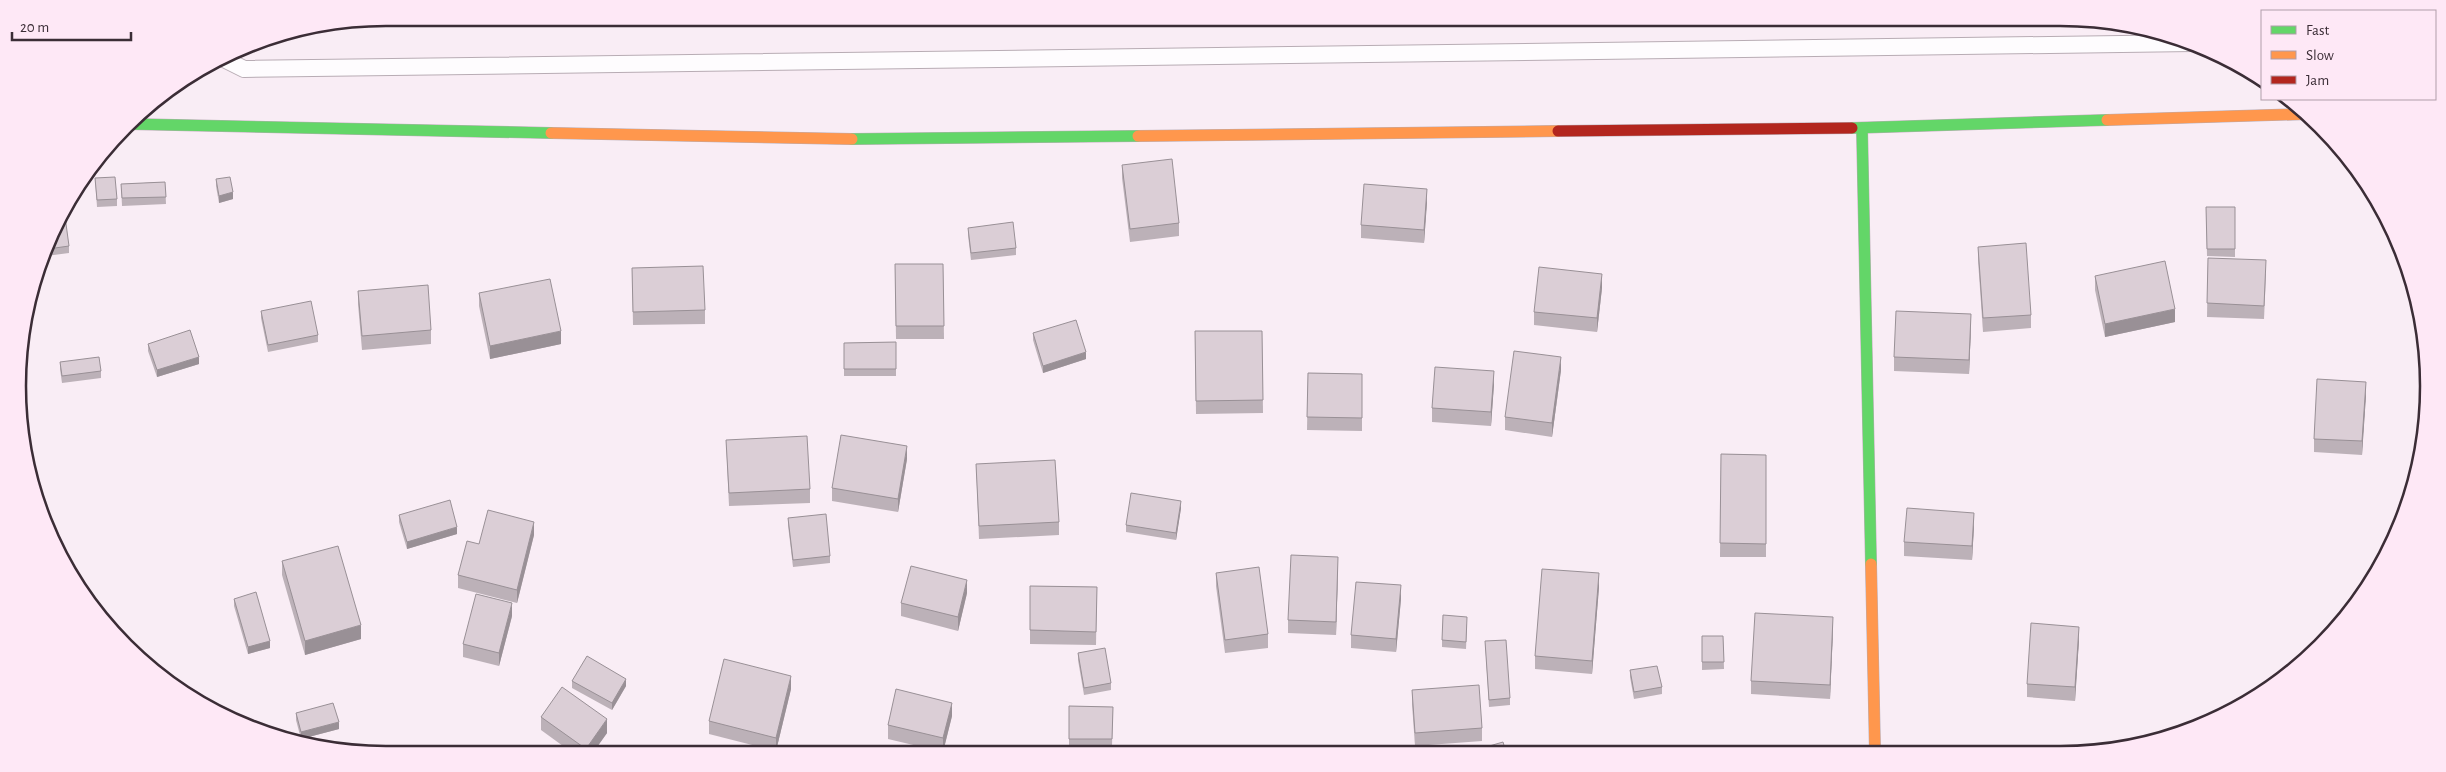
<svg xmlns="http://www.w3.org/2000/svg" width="2446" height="772" viewBox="0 0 2446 772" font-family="'Alegreya Sans',sans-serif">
<rect width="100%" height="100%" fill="#f9edf5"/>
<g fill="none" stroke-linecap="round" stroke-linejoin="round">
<g stroke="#b8acb4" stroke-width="18">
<polyline id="lane" points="224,59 244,69 2193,43"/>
</g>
<g stroke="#b8acb4" stroke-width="12">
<g id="fast">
<polyline points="129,124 551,133"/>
<polyline points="1852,128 2107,120"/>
<polyline points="1862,128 1871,564"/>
<polyline points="852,139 1138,136"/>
</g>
</g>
<g stroke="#b8acb4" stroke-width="12">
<g id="slow">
<polyline points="2107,120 2307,114"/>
<polyline points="551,133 852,139"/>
<polyline points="1138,136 1558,131"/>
<polyline points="1871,564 1875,752"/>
</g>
</g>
<g stroke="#b8acb4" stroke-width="12">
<polyline id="jam" points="1558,131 1852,128"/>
</g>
<use href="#lane" stroke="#fefcfe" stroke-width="16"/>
<use href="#fast" stroke="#63d668" stroke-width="11"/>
<use href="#slow" stroke="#ff974d" stroke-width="11"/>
<use href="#jam" stroke="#b3261e" stroke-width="11"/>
</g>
<g fill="#bcb1b8">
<polygon points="1122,165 1179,223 1179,236 1130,242 1122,178"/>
<polygon points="95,178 117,199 117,206 97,207"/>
<polygon points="216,179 233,199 219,203 216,186"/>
<polygon points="165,182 166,204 122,206 121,184"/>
<polygon points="1427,202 1424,243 1361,238 1361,225"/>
<polygon points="2206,207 2235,207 2235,257 2207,256"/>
<polygon points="56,223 69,246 69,253 46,256"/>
<polygon points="968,228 1016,248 1016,255 971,260 968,235"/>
<polygon points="1978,247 2031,315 2031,328 1983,332 1978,260"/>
<polygon points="2208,258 2266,274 2264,319 2207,317"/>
<polygon points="895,264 943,264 944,339 896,339"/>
<polygon points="632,268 705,310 705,324 633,325"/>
<polygon points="2095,276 2175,322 2105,337 2095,290"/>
<polygon points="1602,288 1597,332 1534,325 1534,312"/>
<polygon points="358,291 431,330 431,344 362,350 358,304"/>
<polygon points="479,293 561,344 490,359 479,306"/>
<polygon points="261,311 318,335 318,342 268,352 261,318"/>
<polygon points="2421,314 2424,342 2418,342 2418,334"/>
<polygon points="1971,327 1969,374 1894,371 1894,357"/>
<polygon points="1195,331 1262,331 1263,413 1196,414"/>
<polygon points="1033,333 1086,359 1043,373 1033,340"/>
<polygon points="896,342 896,376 844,376 844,343"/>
<polygon points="148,344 199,364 157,377 148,351"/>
<polygon points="60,362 101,371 101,378 62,383 60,369"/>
<polygon points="1561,370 1552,437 1505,430 1505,417"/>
<polygon points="1308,373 1362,374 1362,431 1307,430"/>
<polygon points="1494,384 1491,426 1432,422 1432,408"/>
<polygon points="2366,395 2362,455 2314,452 2314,439"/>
<polygon points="726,440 810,489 810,503 729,506"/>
<polygon points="1721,454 1766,455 1766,557 1720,557"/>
<polygon points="907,459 898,512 832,501 832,488"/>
<polygon points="976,464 1059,522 1059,535 979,539"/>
<polygon points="1181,508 1176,540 1126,532 1126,525"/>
<polygon points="399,515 457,534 407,549 399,522"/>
<polygon points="788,518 830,556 830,563 793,567 788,525"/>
<polygon points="1974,526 1972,560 1904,556 1904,542"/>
<polygon points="534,535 517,603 458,588 458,575 479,544"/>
<polygon points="282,561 361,639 305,655 282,575"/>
<polygon points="1338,570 1336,635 1288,633 1288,620"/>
<polygon points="1216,573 1268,634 1268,648 1225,653 1216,586"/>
<polygon points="1030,586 1097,587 1096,645 1030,644"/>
<polygon points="1599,587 1592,674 1535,669 1535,656"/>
<polygon points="967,593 958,631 901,616 901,603"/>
<polygon points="234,599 270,648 248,654 234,606"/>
<polygon points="1401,599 1396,652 1351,648 1351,635"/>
<polygon points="512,616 499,666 463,657 463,644"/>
<polygon points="1467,624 1466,649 1442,647 1442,640"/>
<polygon points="1833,630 1830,699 1751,694 1751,681"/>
<polygon points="1702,636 1723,636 1724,669 1702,670"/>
<polygon points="2079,640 2075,701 2027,697 2027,684"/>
<polygon points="1485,641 1510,698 1510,705 1489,707"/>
<polygon points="1078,653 1111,683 1111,690 1084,695 1078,660"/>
<polygon points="1630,670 1662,687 1662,694 1634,699 1630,677"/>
<polygon points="572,681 626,686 612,710 572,688"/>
<polygon points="791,689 776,751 709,734 709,721"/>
<polygon points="1412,690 1482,728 1482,741 1415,746 1412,704"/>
<polygon points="1069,706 1113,707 1112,746 1069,746"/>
<polygon points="296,713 339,729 301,739 296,720"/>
<polygon points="952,716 943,752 888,739 888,725"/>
<polygon points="541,717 607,733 592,754 574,754 541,730"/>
</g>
<g fill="#999096">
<polygon points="1427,189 1427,202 1424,243 1424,230"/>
<polygon points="233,192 233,199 219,203 219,196"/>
<polygon points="1602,274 1602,288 1597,332 1597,318"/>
<polygon points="2175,309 2175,322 2105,337 2105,324"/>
<polygon points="1971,314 1971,327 1969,374 1969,360"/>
<polygon points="561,331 561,344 490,359 490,346"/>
<polygon points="1086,352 1086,359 1043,373 1043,366"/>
<polygon points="199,357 199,364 157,377 157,370"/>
<polygon points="1561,357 1561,370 1552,437 1552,423"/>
<polygon points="1494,371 1494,384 1491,426 1491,412"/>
<polygon points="2366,382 2366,395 2362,455 2362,441"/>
<polygon points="907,446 907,459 898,512 898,499"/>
<polygon points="1181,501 1181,508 1176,540 1176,533"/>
<polygon points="1974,513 1974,526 1972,560 1972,546"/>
<polygon points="534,522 534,535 517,603 517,590"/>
<polygon points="457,527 457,534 407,549 407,542"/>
<polygon points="1338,557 1338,570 1336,635 1336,622"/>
<polygon points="1599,573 1599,587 1592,674 1592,661"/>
<polygon points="967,580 967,593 958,631 958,617"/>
<polygon points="1401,585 1401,599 1396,652 1396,639"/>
<polygon points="512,603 512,616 499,666 499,653"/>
<polygon points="1833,617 1833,630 1830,699 1830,685"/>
<polygon points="361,625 361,639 305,655 305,641"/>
<polygon points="2079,627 2079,640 2075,701 2075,687"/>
<polygon points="270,641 270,648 248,654 248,647"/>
<polygon points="791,676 791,689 776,751 776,738"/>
<polygon points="626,679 626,686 612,710 612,703"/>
<polygon points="952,703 952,716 943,752 943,738"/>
<polygon points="607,719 607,733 592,754 586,754 586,749"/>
<polygon points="339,722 339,729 301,739 301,732"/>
</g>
<g fill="#dbced6" stroke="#999096">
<polygon points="1172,159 1179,223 1130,229 1122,165"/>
<polygon points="115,177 117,199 97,200 95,178"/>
<polygon points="230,177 233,192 219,196 216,179"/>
<polygon points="165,182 166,197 122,198 121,184"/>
<polygon points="1364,184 1427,189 1424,230 1361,225"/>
<polygon points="2206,207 2235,207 2235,249 2207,249"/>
<polygon points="64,209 69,246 48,249 56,223"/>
<polygon points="1013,222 1016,248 971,253 968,228"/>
<polygon points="2026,243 2031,315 1983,318 1978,247"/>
<polygon points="2208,258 2266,260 2264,306 2207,303"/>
<polygon points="2165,261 2175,309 2105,324 2095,276"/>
<polygon points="895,264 943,264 944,326 896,326"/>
<polygon points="703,266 705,310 633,312 632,268"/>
<polygon points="1539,267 1602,274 1597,318 1534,312"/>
<polygon points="550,279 561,331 490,346 479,293"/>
<polygon points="428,285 431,330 362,336 358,291"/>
<polygon points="311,301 318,335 268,345 261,311"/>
<polygon points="1896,311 1971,314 1969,360 1894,357"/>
<polygon points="2420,311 2421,314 2424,335 2418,334"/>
<polygon points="1076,320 1086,352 1043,366 1033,333"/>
<polygon points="190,330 199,357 157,370 148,344"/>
<polygon points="1195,331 1262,331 1263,400 1196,401"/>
<polygon points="896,342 896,369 844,369 844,343"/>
<polygon points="1514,351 1561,357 1552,423 1505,417"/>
<polygon points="99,357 101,371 62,376 60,362"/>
<polygon points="1435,367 1494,371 1491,412 1432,408"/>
<polygon points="1308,373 1362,374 1362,418 1307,417"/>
<polygon points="2317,379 2366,382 2362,441 2314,439"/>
<polygon points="841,435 907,446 898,499 832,488"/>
<polygon points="807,436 810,489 729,493 726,440"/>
<polygon points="1721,454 1766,455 1766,544 1720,543"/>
<polygon points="1055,460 1059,522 979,526 976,464"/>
<polygon points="1131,493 1181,501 1176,533 1126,525"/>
<polygon points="450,500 457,527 407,542 399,515"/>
<polygon points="1907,508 1974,513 1972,546 1904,542"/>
<polygon points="488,510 534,522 517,590 458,575 467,541 479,544"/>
<polygon points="826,514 830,556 793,560 788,518"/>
<polygon points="338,546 361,625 305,641 282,561"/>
<polygon points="1291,555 1338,557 1336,622 1288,620"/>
<polygon points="911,566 967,580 958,617 901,603"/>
<polygon points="1259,567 1268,634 1225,640 1216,573"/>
<polygon points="1542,569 1599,573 1592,661 1535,656"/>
<polygon points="1356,582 1401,585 1396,639 1351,635"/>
<polygon points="1030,586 1097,587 1096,632 1030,630"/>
<polygon points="256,592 270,641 248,647 234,599"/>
<polygon points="476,594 512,603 499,653 463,644"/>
<polygon points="1755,613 1833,617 1830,685 1751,681"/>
<polygon points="1443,615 1467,617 1466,642 1442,640"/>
<polygon points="2031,623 2079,627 2075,687 2027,684"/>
<polygon points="1702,636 1723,636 1724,662 1702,662"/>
<polygon points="1506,640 1510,698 1489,700 1485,641"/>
<polygon points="1105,648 1111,683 1084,688 1078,653"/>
<polygon points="587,656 626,679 612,703 572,681"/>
<polygon points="724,659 791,676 776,738 709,721"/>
<polygon points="1657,666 1662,687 1634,692 1630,670"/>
<polygon points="1479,685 1482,728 1415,733 1412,690"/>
<polygon points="2258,686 2263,688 2257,692"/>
<polygon points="562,687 607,719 586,749 541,717"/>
<polygon points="896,689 952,703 943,738 888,725"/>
<polygon points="333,703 339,722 301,732 296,713"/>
<polygon points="1069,706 1113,707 1112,739 1069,739"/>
<polygon points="1503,742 1506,752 1480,752 1479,749"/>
<polygon points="1690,747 1711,752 1689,752"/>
</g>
<path d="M0 0H2446V772H0ZM386 26H2060A360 360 0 0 1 2420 386V386A360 360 0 0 1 2060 746H386A360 360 0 0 1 26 386V386A360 360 0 0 1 386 26Z" fill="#fee8f6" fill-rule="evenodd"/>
<path fill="none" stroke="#3b2d36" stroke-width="2.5" d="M386 26H2060A360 360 0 0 1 2420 386V386A360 360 0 0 1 2060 746H386A360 360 0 0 1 26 386V386A360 360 0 0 1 386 26Z"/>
<rect x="2261" y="10" width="175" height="90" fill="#fee8f6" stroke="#b09da9"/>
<rect x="2271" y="26" width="25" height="8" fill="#63d668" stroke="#b09da9"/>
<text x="2306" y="35" font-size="15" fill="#3b2d36">Fast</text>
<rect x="2271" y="51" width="25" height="8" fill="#ff974d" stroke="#b09da9"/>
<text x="2306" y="60" font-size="15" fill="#3b2d36">Slow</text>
<rect x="2271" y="76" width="25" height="8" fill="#b3261e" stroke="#b09da9"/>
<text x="2306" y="85" font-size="15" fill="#3b2d36">Jam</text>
<path d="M12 32v8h119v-8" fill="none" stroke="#3b2d36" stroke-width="2.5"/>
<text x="20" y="32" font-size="15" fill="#3b2d36" stroke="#fee8f6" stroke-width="4" paint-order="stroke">20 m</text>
</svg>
